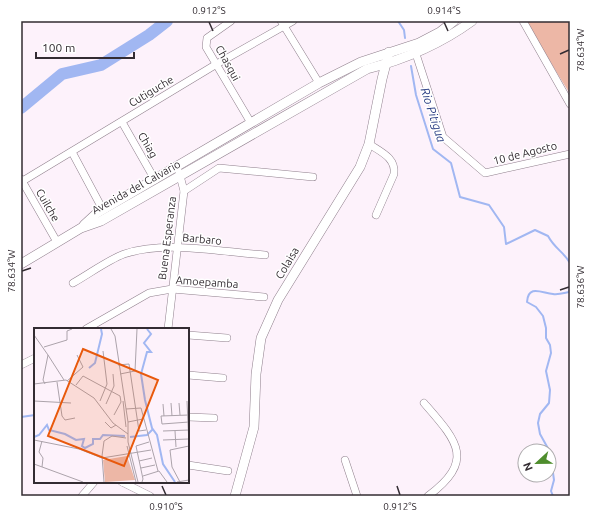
<svg xmlns="http://www.w3.org/2000/svg" width="591" height="517" viewBox="0 0 591 517" font-family="Ubuntu,sans-serif">
<rect width="100%" height="100%" fill="#fdf2fb"/>
<polygon fill="#edb7a6" points="525,21 570,21 570,94"/>
<g fill="none" stroke-linecap="round" stroke-linejoin="round">
<g stroke="#a1b7f2" stroke-width="2">
<polyline points="398,21 404,30 405,38"/>
<path d="M411,66L416,95L433,149L451,163L460,197L489,205L504,227L506,244L535,230L548,236C555,249 563,251 570,263"/>
<polyline points="21,417 35,415"/>
<path d="M553,496L551,491L554,480L550,452L540,434L538,423L540,414L549,403L550,390L546,371L551,353L550,345L546,338V328L543,316L536,307L527,302C528,284 542,293 553,294C558,295 564,293 569,292L570,287"/>
</g>
<polyline stroke="#a1b7f2" stroke-width="12" points="21,108 62,74 101,65 149,35 167,21"/>
<g stroke="#8f7f8c" stroke-width="8">
<g id="minor">
<polyline points="231,21 207,38 206,47 251,123"/>
<polyline points="281,21 319,83"/>
<polyline points="523,21 570,104"/>
<polyline points="416,54 443,137 485,173 570,154"/>
<polyline points="122,122 155,180"/>
<path d="M369,144C381,152 396,158 394,174L376,215"/>
<polyline points="72,152 103,210"/>
<polyline points="179,172 184,191"/>
<polyline points="21,179 57,242"/>
<polyline points="21,182 215,65 293,21"/>
<path d="M73,283C89,274 108,260 124,254C167,240 221,252 265,255"/>
<polyline points="86,329 149,293 172,289 264,297"/>
<polyline points="168,329 184,191 219,168 313,177"/>
<polyline points="188,335 227,338"/>
<polyline points="21,365 35,358"/>
<polyline points="188,375 223,378"/>
<path d="M424,403C457,441 476,460 428,496"/>
<polyline points="188,417 214,418"/>
<polyline points="345,460 357,496"/>
<polyline points="188,465 228,471"/>
<polyline points="122,482 150,496"/>
<polyline points="82,496 94,482"/>
</g>
</g>
<g stroke="#8f7f8c" stroke-width="10">
<g id="tertiary">
<polyline points="84,225 97,213 319,83 361,62 419,43 440,32 454,21"/>
<path d="M21,264L81,228L101,221L367,69C406,59 439,45 472,21"/>
<polyline points="235,496 254,427 256,374 261,338 278,300 360,167 369,144 382,79 389,52"/>
</g>
</g>
<use href="#minor" stroke="#fff" stroke-width="7"/>
<use href="#tertiary" stroke="#fff" stroke-width="9"/>
</g>
<path fill="none" stroke="#332c32" stroke-width="1.5" d="M209,22L213,31M444,22L448,31M560,54L569,50M22,271L31,268M560,290L569,287M162,486L166,495M397,486L400,495"/>
<g text-anchor="middle" stroke-width="3" stroke-linejoin="round" paint-order="stroke">
<g font-size="11" fill="#332c32" stroke="#fff">
<text transform="translate(228 63) rotate(61)" y="4">Chasqui</text>
<text transform="translate(151 91) rotate(-31)" y="4">Cutiguche</text>
<text transform="translate(148 145) rotate(60)" y="4">Chiag</text>
<text transform="translate(525 153) rotate(-14)" y="4">10 de Agosto</text>
<text transform="translate(136 187) rotate(-29)" y="4">Avenida del Calvario</text>
<text transform="translate(48 205) rotate(60)" y="4">Cuilche</text>
<text transform="translate(167 238) rotate(-83)" y="4">Buena Esperanza</text>
<text transform="translate(202 239) rotate(5)" y="4">Barbaro</text>
<text transform="translate(287 263) rotate(-59)" y="4">Colaisa</text>
<text transform="translate(207 282) rotate(4)" y="4">Amoepamba</text>
</g>
<g font-size="12" font-style="italic" fill="#2c4085" stroke="#fff">
<text transform="translate(433 115) rotate(72)" y="4">Rio Pitigua</text>
</g>
</g>
<g transform="translate(34 328)">
<rect width="155" height="155" fill="#fdf2fb"/>
<path d="M93,128L101,152L71,154L69,132Z" fill="#edb7a6"/>
<path fill="none" stroke="#a1b7f2" stroke-width="2" d="M113,1L117,6L110,15L117,24H113L107,46L111,72L118,100L123,107L129,136L141,154M55,40L61,35L68,6L67,1M0,109L5,107L13,97L15,102L31,106L42,112L50,111L48,118L51,120L59,116V111H66L69,107L91,108M96,109L113,107L119,101"/>
<path fill="none" stroke="#aca3ab" stroke-width="1" d="M77,1L81,8L94,94V114L104,154M0,7L14,27L9,52L11,56M10,19L33,12V3L38,1M14,27L30,52M84,37L95,36L105,103L112,102M86,46L101,43L103,1M33,53L49,39L43,27M23,54L28,88L31,92L41,90M0,56L32,52L60,70L79,95L94,106M42,57L49,48L86,68L87,74L80,87M0,73L37,75M66,73L73,56L69,23M89,73L92,99M153,73L155,118M137,75L138,88M145,75L146,87M72,76L80,58L79,46M129,76L130,88M92,81L107,80L124,143M155,87L127,88L128,96L155,94M71,94L77,100L82,97M94,94L109,91M129,103L155,102M141,103L142,119M0,112L45,121L68,130L117,122M129,112L154,111M93,118L102,154M105,133L118,130M0,136L49,154M8,139L9,130L5,124L8,113M107,140L121,137M109,148L125,143L133,154M70,154L68,128L70,113L78,108L92,110M108,154L109,151L102,118L115,114M143,154L155,152M146,154L138,139L136,122L155,118"/>
<path fill="#e8590c" fill-opacity="0.15" stroke="#e8590c" stroke-width="2" d="M49,21L124,52L90,138L14,108Z"/>
<rect width="155" height="155" fill="none" stroke="#332c32" stroke-width="2"/>
</g>
<rect width="591" height="517" fill="none" stroke="#ffffff" stroke-width="44"/>
<g transform="translate(537 463) rotate(248)"><circle r="19" fill="#ffffff" stroke="#adabad"/>
<path d="M0-3L7 15L0 10L-7 15Z" fill="#4e8d2d"/>
<text y="-6" font-size="11" font-weight="bold" text-anchor="middle" fill="#332c32">N</text>
</g>
<path d="M36 52v6h98v-6" fill="none" stroke="#332c32" stroke-width="2"/>
<text x="42" y="52" font-size="12" fill="#332c32" stroke="#ffffff" stroke-width="3" paint-order="stroke">100 m</text>
<rect x="22" y="22" width="547" height="473" fill="none" stroke="#332c32" stroke-width="1.5"/>
<g font-size="10" text-anchor="middle" fill="#332c32">
<text x="209" y="14">0.912°S</text>
<text x="444" y="14">0.914°S</text>
<text transform="translate(580 50) rotate(-90)" y="4">78.634°W</text>
<text transform="translate(11 271) rotate(-90)" y="4">78.634°W</text>
<text transform="translate(580 287) rotate(-90)" y="4">78.636°W</text>
<text x="166" y="510">0.910°S</text>
<text x="400" y="510">0.912°S</text>
</g>
</svg>
